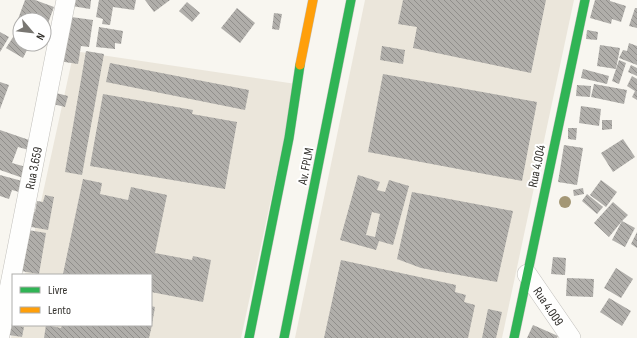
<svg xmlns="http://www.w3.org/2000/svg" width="637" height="338" viewBox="0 0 637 338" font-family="'Sofia Sans Condensed',sans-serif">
<defs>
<pattern id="building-back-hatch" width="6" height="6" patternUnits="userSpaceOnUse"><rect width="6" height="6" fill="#b0aeaa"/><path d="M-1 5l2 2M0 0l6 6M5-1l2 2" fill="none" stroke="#908e8b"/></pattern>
</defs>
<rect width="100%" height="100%" fill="#f8f6f0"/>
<g fill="#ebe6db">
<polygon points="365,0 574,0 502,338 295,338"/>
<polygon points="74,51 296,84 241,338 11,338 14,325 151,325 151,275 25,275"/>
</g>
<g fill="url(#building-back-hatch)" fill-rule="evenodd">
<polygon points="25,0 35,0 54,7 44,34 44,20 20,20 20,32 14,30"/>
<polygon points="73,0 91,0 90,9 72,6"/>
<polygon points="99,0 136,0 134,10 113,7 110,25 102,24 103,19 96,17"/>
<polygon points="145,0 170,0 154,12"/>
<polygon points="403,0 546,0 531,73 413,48 417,27 398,24"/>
<polygon points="595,0 610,0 610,1 626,6 621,22 612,19 611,24 590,18"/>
<polygon points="187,2 200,13 192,22 179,11"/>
<polygon points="237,8 255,23 240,43 221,28"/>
<polygon points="635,8 637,8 637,28 629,26"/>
<polygon points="274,13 282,14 279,30 272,29"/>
<polygon points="64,16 93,20 89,47 81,46 78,64 58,61"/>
<polygon points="99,27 123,31 121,44 115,43 115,49 96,47"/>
<polygon points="587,30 598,32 597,40 586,39"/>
<polygon points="0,32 9,37 0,52"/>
<polygon points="15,34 20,37 20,44 30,44 23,58 6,48"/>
<polygon points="629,43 637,46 637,65 619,58 623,50 627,51"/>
<polygon points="600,45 620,48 616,69 597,66"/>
<polygon points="382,46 405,50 403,64 380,60"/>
<polygon points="86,51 104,54 82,175 65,172"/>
<polygon points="619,60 626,63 619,84 612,81"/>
<polygon points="110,63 249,90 245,110 106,82"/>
<polygon points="631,65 637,68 637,76 628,72"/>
<polygon points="583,69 609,76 607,84 581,78"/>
<polygon points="383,74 537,102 522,181 368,152"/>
<polygon points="632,76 637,79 637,100 632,97 635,91 627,86"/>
<polygon points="0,82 9,85 0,109"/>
<polygon points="594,84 627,90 624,104 591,97"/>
<polygon points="577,85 591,86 590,97 576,96"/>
<polygon points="52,92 68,96 65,107 49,103"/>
<polygon points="103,94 193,110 192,114 237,122 225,189 90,166"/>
<polygon points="581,106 601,109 599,126 579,123"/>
<polygon points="602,120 612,120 612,129 602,130"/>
<polygon points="568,128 577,128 576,140 568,139"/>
<polygon points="0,130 32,141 29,150 18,147 12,163 26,167 23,178 0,170"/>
<polygon points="623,139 635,157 613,172 601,153"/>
<polygon points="564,145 583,148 577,185 558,182"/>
<polygon points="0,175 22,181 19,192 12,190 9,199 0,196"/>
<path d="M358,175L380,182L377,190L385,192L389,180L409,186L393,245L379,241L376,250L340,240ZM372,212L380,214L375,237L366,235Z"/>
<polygon points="83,179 102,183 100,194 128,200 131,187 167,195 155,253 192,260 193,256 211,260 203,302 151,292 151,275 63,274"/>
<polygon points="601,180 617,192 606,207 590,195"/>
<polygon points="583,188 584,194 574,196 573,190"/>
<polygon points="412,192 513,211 497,282 421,268 397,259"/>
<polygon points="587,194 603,207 597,214 582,201"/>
<polygon points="45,195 54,197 48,230 26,226 29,212 35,212 37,201 43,202"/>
<polygon points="613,202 628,215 622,221 635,228 625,247 612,240 622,221 609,237 594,223"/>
<polygon points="28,230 46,233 39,274 21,271"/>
<polygon points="637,232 637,248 631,244"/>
<polygon points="553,257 566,258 565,275 551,274"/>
<polygon points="341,260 456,285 455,292 466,295 464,302 475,305 468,338 324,338"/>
<polygon points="616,268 633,279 621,298 604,288"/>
<polygon points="567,278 594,279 593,297 566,296"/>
<polygon points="609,298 631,311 622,326 600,312"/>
<polygon points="151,306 155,307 152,324 151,324"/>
<polygon points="488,309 502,312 496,338 482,338"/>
<polygon points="11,325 24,327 22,337 9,335"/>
<polygon points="46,325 61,328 62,325 152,325 149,338 44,338"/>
<polygon points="533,325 558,336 557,338 527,338"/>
</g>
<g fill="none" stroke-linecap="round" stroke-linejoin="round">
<g stroke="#c2c0bc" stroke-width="20">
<g id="street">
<polyline points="527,274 571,338"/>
<polyline points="0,335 66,0"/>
</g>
</g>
<g stroke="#c2c0bc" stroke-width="10">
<g id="fast">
<polyline points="249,338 289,138 300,65"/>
<polyline points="284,338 351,0"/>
<polyline points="514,338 585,0"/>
</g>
</g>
<g stroke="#c2c0bc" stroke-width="10">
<polyline id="slow" points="300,65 313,0"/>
</g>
<use href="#street" stroke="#fefefd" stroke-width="19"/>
<use href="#fast" stroke="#30b455" stroke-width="9"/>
<use href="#slow" stroke="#ff9f0a" stroke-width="9"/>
</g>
<circle fill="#a49775" cx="565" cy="202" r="6"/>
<g text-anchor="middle" stroke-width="4" stroke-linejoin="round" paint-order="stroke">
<g font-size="13" fill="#34322e" stroke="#fff">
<text transform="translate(305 166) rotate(-79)" y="5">Av. FPLM</text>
<text transform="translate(536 166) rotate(-78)" y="5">Rua 4.004</text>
<text transform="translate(33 168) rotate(-79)" y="5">Rua 3.659</text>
<text transform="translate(549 306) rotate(56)" y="5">Rua 4.009</text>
</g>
</g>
<rect x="12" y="274" width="140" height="52" fill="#ffffff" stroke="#aeadab"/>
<rect x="20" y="287" width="20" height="6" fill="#30b455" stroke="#aeadab"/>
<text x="48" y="294" font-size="12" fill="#34322e">Livre</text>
<rect x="20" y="307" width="20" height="6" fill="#ff9f0a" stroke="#aeadab"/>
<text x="48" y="314" font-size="12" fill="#34322e">Lento</text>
<g transform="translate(32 32) rotate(118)"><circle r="19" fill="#ffffff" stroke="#aeadab"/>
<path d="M0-3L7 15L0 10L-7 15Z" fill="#797772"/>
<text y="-6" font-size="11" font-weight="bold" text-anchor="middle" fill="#34322e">N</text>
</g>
</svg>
